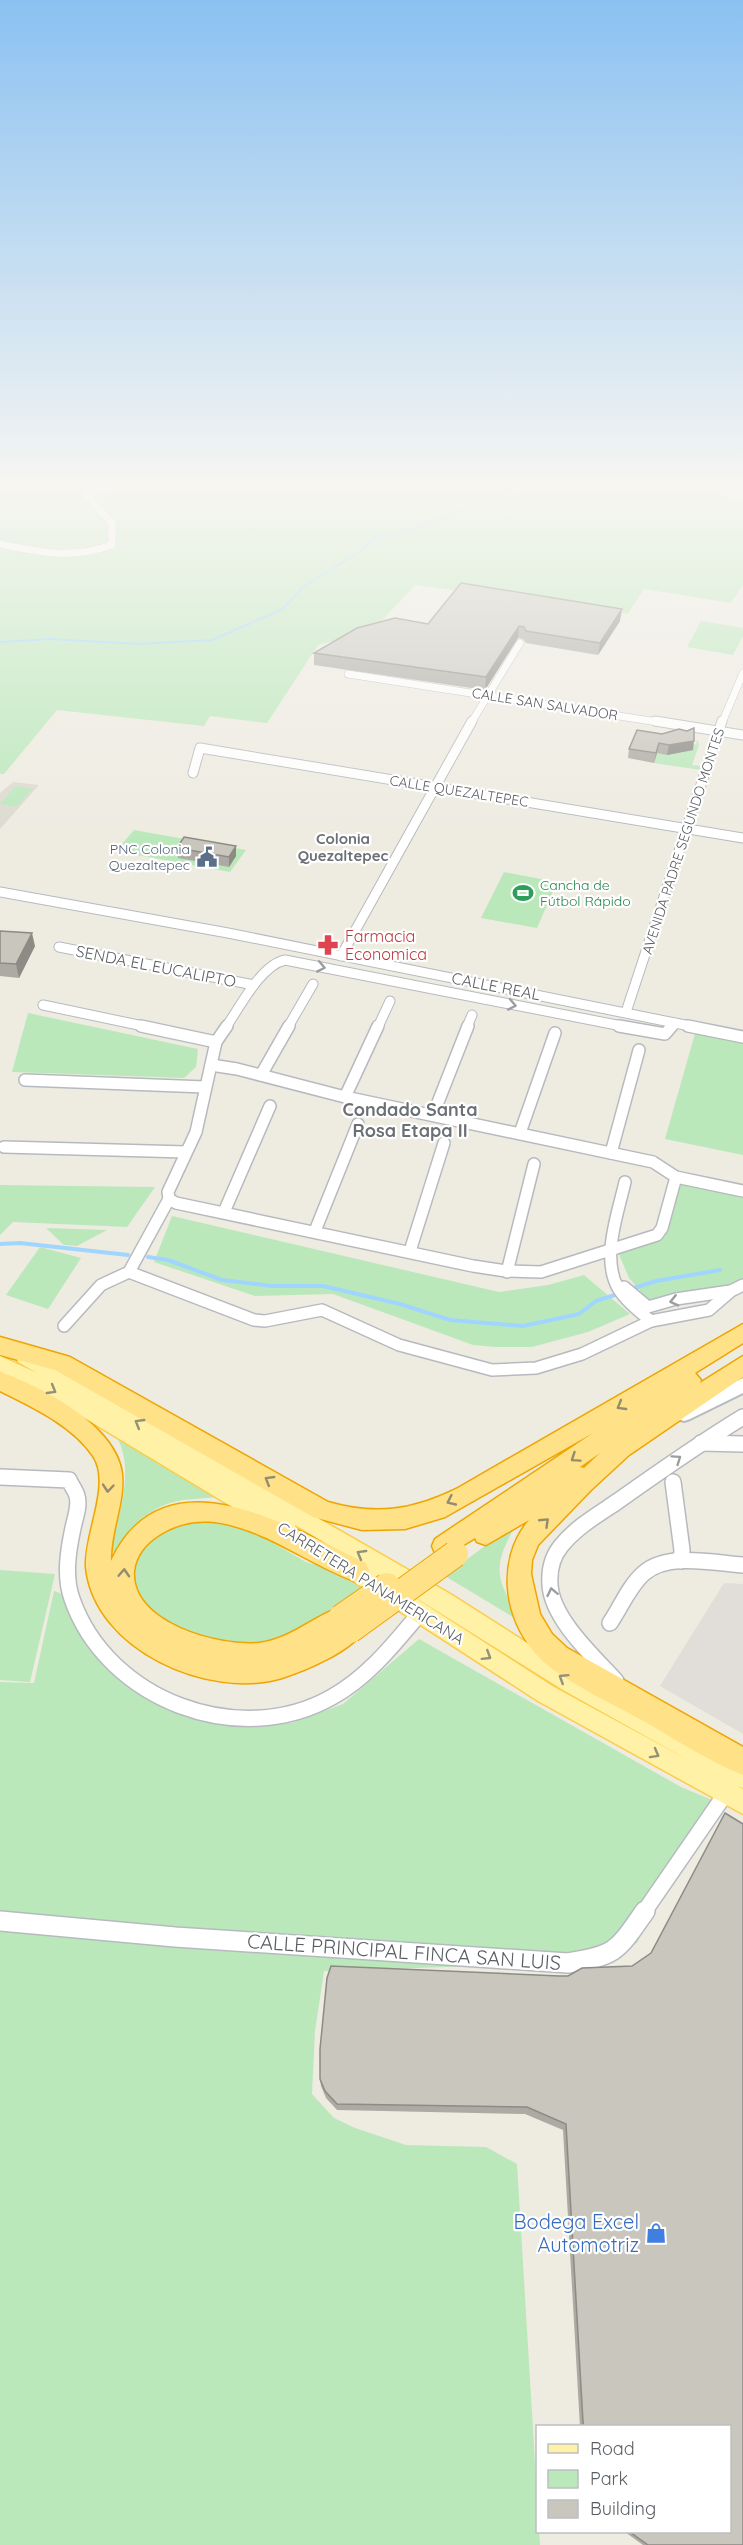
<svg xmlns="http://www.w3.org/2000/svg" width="743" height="2545" viewBox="0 0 743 2545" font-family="Quicksand,sans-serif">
<rect width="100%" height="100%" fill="#eeebe1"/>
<polygon fill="#e1ded9" points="724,1583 743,1584 743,1734 660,1686"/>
<polygon fill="#dddad0" points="13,782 39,785 0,829 0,793"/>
<g fill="#bbe8bb">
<polygon points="0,484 714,484 731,501 743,500 743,585 731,603 644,589 628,614 494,592 468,592 415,585 372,631 318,645 267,723 210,716 204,726 57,710 4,774 0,774"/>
<polygon points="701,621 743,628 743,636 733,655 687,647"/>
<polygon points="659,733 698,741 699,745 692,765 702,766 701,770 654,763 655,751 697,744 696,741 655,743"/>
<polygon points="16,786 33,789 16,807 0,804"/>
<polygon points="134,830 246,850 230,872 116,851"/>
<polygon points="504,872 557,882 537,928 481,918"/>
<polygon points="28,1013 198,1049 196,1067 184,1078 12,1072"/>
<polygon points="696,1030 743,1039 743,1155 665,1139"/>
<polygon points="680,1182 743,1196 743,1279 730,1286 676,1293 649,1301 629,1278 618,1252 664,1238"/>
<polygon points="0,1185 155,1187 127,1227 13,1222 0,1235"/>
<polygon points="172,1216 499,1292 548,1285 584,1275 630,1314 588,1332 532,1347 496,1347 473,1345 333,1294 255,1296 154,1262"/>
<polygon points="46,1228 107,1230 77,1246 64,1245"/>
<polygon points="40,1247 81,1258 48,1309 6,1295"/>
<path d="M113,1430L221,1496C207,1499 192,1498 178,1501C152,1506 126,1527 117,1551L111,1552C118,1511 138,1468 113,1430Z"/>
<path d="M199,1517L242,1525L306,1562L345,1573L371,1588C332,1612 291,1646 244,1646C218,1647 165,1626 147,1608C131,1593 130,1562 142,1545C154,1528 181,1523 199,1517Z"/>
<path d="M518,1521C496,1560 491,1575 518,1613L513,1617L445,1576Z"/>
<polygon points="0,1570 55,1574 30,1682 0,1680"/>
<polygon points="54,1591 62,1594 81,1632 155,1701 186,1717 221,1725 292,1723 343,1704 419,1639 681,1787 712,1800 637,1943 581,1970 508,1965 324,1971 315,2031 312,2094 334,2118 355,2128 406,2145 486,2147 517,2164 540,2545 0,2545 0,1682 34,1683"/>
</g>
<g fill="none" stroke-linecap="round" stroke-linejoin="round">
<polyline stroke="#a0d5ff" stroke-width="2" points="0,642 50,639 138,644 212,640 283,609 302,588 362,550 373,539 430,524 465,507 514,497 516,484"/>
<g stroke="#a0d5ff" stroke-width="4">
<polyline points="0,1244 20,1243 128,1255"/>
<polyline points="148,1257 168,1260 222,1280 272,1286 323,1286 400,1304 450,1320 523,1326 579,1314 596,1301 618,1294"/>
<polyline points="634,1288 656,1281 720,1270"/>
</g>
<g stroke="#b6babf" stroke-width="8">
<g id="street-far4">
<path d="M0,544C40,553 73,559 112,545V523L87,496L109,484"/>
<polyline points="348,674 664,723"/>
<polyline points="471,723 520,643"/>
<polyline points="722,723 743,673"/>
</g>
</g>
<g stroke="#b6babf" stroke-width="11">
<g id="street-far3">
<polyline points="655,721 743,735"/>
<polyline points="193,773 200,748 743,838"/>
<polyline points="0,892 228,933 695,1027"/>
<polyline points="59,947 254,985"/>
<polyline points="341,956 472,721"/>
<polyline points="43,1005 148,1027"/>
<polyline points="626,1012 722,721"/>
<path d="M226,1027C240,1007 261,965 285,960L627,1027"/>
<polyline points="288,1027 313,984"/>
<polyline points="378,1027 390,1001"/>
<polyline points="467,1027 472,1015"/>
<polyline points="671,1027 675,1023"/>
</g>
</g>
<g stroke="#b6babf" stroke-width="14">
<g id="street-far2">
<polyline points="141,1026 216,1042"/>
<polyline points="619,1026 665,1034 672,1026"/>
<polyline points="688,1026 743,1037"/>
<polyline points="211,1065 237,1069 345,1097 653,1162 676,1177 743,1191"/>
<polyline points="261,1075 289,1026"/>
<polyline points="25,1080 205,1087"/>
<polyline points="345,1097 378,1026"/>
<polyline points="433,1115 468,1026"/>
<polyline points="520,1133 555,1033"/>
<polyline points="4,1147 186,1152"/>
<polyline points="611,1153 639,1050"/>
<path d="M625,1182C618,1213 601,1258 618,1288C626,1301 639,1311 651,1321L709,1310L731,1291L743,1285"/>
<polyline points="169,1199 176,1203 473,1266 506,1271 541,1272 657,1235 662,1228 676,1177"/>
<polyline points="224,1212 270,1106"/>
<polyline points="315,1231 358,1124"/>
<polyline points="410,1251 444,1143"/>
<polyline points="129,1272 254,1320 265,1321 322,1310 399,1345 492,1370 536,1368 582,1354 651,1321"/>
<polyline points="507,1272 534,1164"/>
<polyline points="624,1287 648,1307 676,1299 730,1291"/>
<polyline points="64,1326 101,1285 129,1272 169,1199 168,1192 196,1132 216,1042 227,1026"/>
</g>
</g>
<g stroke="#b6babf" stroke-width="18">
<g id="street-far1">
<polyline points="701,1443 743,1444"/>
<path d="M0,1477L69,1480C71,1485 76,1491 77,1496C80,1506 75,1518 73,1528C68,1551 64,1577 72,1599C107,1700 239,1750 332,1697C368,1677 394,1644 420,1613"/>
<polyline points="673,1482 682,1550 681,1561"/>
<path d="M610,1623C621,1607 629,1586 644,1573C668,1552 714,1563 743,1565"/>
<path d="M616,1681C594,1657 552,1619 550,1585C549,1571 552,1557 561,1546C576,1527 599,1514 618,1501C659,1472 700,1443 743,1417"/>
<polyline points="644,1912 726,1793"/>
</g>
</g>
<g stroke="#b6babf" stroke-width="22">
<path id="street" d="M0,1921L175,1937L568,1963C617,1955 617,1951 645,1911"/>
</g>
<g stroke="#b7bbc1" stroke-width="4">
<polygon id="secondary" points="743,1378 743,1393 690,1419 684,1421 678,1419 675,1414 678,1409"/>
</g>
<g stroke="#fdcc4a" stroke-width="3">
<path id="primary" d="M25,1350L452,1595L579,1676L743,1764V1788L737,1786L743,1789V1814L538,1701L339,1572L335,1565L339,1558L347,1556L295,1525L296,1529L293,1535L286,1538L279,1535L53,1399L0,1372V1356L37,1373L18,1362L16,1357L18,1352ZM384,1578L563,1690L690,1761L554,1687Z"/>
</g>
<g stroke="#efa500" stroke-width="3">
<g id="highway">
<path d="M743,1324V1343L695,1373L701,1380L700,1383L743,1356V1377L629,1455L591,1490L538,1545L532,1560L531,1574L540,1614L552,1634L567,1648L743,1747V1775C710,1762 678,1741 647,1723C615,1705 573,1686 545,1663C504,1626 494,1562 529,1520L486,1545L477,1542L475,1538L444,1557L435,1553L432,1546L435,1539L593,1433L445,1517L405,1529L362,1530L313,1517L55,1370L0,1355V1337L70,1357L328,1502C376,1516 414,1510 458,1488ZM600,1453L584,1468L580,1467Z"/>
<path d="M0,1372C41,1386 117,1426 122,1474C125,1503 110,1531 111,1561C164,1448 289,1527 366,1563L369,1571L366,1579L357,1582C309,1565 266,1529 215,1522C195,1520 176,1524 159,1535C145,1544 136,1555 134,1571C130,1623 219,1647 259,1643C291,1639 312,1617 341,1607L350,1610L353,1620L359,1622L363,1630C353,1651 304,1671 282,1678C210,1700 94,1650 86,1567C84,1534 112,1484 93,1456C72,1425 32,1407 0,1391Z"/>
</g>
</g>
<use href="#street-far4" stroke="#fff" stroke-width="7"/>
<use href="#street-far3" stroke="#fff" stroke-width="9"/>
<use href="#street-far2" stroke="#fff" stroke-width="11"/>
<use href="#street-far1" stroke="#fff" stroke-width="15"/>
<use href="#street" stroke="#fff" stroke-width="19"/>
<use href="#secondary" fill="#fff" fill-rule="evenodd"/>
<use href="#primary" fill="#fff1a5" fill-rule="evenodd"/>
<use href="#highway" fill="#ffe187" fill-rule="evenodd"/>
<g stroke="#efa500" stroke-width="28" stroke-linecap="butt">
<g id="highway-bridge">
<polyline points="341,1618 387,1586"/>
<polyline points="350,1630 455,1554"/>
</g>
</g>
<use href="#highway-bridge" stroke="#ffe187" stroke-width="26"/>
</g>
<g fill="#adaaa3">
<polygon points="620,621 598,655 526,643 523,639 518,638 485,690 314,665 314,653 428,624"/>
<polygon points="637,730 693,750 667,755 657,753 654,763 628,758 629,749"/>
<polygon points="236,846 236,856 229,867 178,858 177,848"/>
<polygon points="0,931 35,946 19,978 0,976"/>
<polygon points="725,1813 743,1824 743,2545 643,2545 625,2532 729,2532 729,2427 580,2427 563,2130 525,2114 337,2110 326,2098 321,2086 320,2079 320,2049 327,1978 331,1966 559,1976 568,1976 582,1968 632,1966 651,1953"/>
</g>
<g fill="#8d8b85">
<polygon points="622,609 620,621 598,655 600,643"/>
<polygon points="519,626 518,638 485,690 486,677"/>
<polygon points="694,741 693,750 667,755 669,745"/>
<polygon points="659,743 657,753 654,763 656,753"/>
<polygon points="236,846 236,856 229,867 229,857"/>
<polygon points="32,933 35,946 19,978 16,964"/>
</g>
<g fill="#c9c6be" stroke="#8d8b85" stroke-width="1.5">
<polygon points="461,583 622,609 600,643 526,631 524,627 519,626 486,677 314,653 357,628 395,618 428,624"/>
<polygon points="694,728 694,741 669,745 659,743 656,753 629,749 637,730 662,734 679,729 687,731"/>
<polygon points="184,837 236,846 229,857 177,848"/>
<polygon points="0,931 32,933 16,964 0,963"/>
<polygon points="725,1813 743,1824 743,2545 648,2545 630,2532 729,2532 729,2427 584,2427 583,2422 566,2124 527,2107 337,2104 325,2091 320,2079 320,2049 327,1978 331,1966 559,1976 568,1976 582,1968 632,1966 651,1953"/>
</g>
<defs><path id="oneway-chevron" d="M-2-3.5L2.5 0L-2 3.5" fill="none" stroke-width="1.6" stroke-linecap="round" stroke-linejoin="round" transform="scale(1.5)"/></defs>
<g stroke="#9b9ea1">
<use href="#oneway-chevron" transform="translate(321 967) rotate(11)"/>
<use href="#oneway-chevron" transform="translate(512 1005) rotate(11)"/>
<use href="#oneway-chevron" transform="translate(674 1301) rotate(167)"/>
<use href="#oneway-chevron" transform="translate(677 1459) rotate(-35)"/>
<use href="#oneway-chevron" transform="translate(552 1592) rotate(-102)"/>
</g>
<g stroke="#93917a">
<use href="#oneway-chevron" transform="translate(52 1390) rotate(30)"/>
<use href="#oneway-chevron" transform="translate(139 1423) rotate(-149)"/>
<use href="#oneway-chevron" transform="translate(361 1554) rotate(-150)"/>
<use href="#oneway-chevron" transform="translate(487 1656) rotate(32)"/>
<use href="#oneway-chevron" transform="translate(563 1678) rotate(-148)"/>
<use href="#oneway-chevron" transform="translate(655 1754) rotate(29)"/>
</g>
<g stroke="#938c70">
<use href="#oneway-chevron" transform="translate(621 1406) rotate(150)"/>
<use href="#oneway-chevron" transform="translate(575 1458) rotate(146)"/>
<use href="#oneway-chevron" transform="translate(269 1480) rotate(-149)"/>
<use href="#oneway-chevron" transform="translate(108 1488) rotate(95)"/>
<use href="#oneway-chevron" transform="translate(451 1501) rotate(155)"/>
<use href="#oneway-chevron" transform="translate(545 1522) rotate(-44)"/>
<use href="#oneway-chevron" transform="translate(124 1573) rotate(-87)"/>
</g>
<linearGradient id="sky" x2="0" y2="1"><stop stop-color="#8bc1f1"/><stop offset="0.58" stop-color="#f7f6f2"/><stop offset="1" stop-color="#f7f6f2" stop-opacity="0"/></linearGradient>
<rect width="743" height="840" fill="url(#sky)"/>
<defs>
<g id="civic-bare" transform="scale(1.62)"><path d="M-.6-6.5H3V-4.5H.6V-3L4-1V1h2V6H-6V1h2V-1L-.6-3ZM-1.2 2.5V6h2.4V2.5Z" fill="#5c6f8a" stroke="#fff" stroke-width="2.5" paint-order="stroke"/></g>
<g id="stadium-bare" transform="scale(1.62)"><path d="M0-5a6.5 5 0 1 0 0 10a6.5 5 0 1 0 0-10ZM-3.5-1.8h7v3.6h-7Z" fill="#2e9e5b" stroke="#fff" stroke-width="2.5" paint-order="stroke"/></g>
<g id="pharmacy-bare" transform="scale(1.62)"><path d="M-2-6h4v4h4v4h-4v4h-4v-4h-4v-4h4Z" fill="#e0444e" stroke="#fff" stroke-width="2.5" paint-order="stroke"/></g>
<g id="shop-bare" transform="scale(1.62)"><path d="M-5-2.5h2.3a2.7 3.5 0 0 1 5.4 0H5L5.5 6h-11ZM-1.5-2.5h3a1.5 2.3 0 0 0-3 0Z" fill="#3f7fe0" stroke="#fff" stroke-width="2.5" paint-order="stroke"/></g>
</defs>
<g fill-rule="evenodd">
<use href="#civic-bare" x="207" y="857"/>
<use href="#stadium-bare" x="523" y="893"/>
<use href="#pharmacy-bare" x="328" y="945"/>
<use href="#shop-bare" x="656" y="2233"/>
</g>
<g text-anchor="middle" stroke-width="4.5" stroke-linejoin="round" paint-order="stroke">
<g font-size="14" fill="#595e63" stroke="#fff">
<text transform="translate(545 704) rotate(9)" y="5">CALLE SAN SALVADOR</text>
<text transform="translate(459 791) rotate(9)" y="5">CALLE QUEZALTEPEC</text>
<text transform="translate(683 841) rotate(-72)" y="5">AVENIDA PADRE SEGUNDO MONTES</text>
</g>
<g font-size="14" fill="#4e5e75" stroke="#fff" text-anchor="end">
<text x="190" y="854">PNC Colonia<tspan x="190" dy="16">Quezaltepec</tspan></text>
</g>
<g font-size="14" fill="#27864d" stroke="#fff" text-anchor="start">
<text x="540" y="890">Cancha de<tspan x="540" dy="16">Fútbol Rápido</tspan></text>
</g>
<g font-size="15" font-weight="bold" fill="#6a7075" stroke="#fff">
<text x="343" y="844">Colonia<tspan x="343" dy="17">Quezaltepec</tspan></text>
</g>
<g font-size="16" fill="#be3a42" stroke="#fff" text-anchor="start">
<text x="345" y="942">Farmacia<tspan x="345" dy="18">Economica</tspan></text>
</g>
<g font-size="16" fill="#595e63" stroke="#fff">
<text transform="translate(156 966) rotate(11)" y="6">SENDA EL EUCALIPTO</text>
<text transform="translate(496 986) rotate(11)" y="6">CALLE REAL</text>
<text transform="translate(371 1583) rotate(32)" y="6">CARRETERA PANAMERICANA</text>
</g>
<g font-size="18" font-weight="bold" fill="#6a7075" stroke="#fff">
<text x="410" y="1116">Condado Santa<tspan x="410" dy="21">Rosa Etapa II</tspan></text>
</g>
<g font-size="20" fill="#595e63" stroke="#fff">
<text transform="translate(404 1952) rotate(4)" y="7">CALLE PRINCIPAL FINCA SAN LUIS</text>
</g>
<g font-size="20" fill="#366cbe" stroke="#fff" text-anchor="end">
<text x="639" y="2229">Bodega Excel<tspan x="639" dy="23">Automotriz</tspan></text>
</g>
</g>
<rect x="536" y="2425" width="195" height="108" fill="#ffffff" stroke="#bdbfc1" stroke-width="1.5"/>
<rect x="548" y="2444" width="30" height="9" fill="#fff1a5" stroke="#bdbfc1" stroke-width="1.5"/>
<text x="590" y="2455" font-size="18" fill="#595e63">Road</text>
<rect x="548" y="2470" width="30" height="18" fill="#bbe8bb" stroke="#bdbfc1" stroke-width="1.5"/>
<text x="590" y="2485" font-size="18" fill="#595e63">Park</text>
<rect x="548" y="2500" width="30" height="18" fill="#c9c6be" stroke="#bdbfc1" stroke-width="1.5"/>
<text x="590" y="2515" font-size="18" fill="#595e63">Building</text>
</svg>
